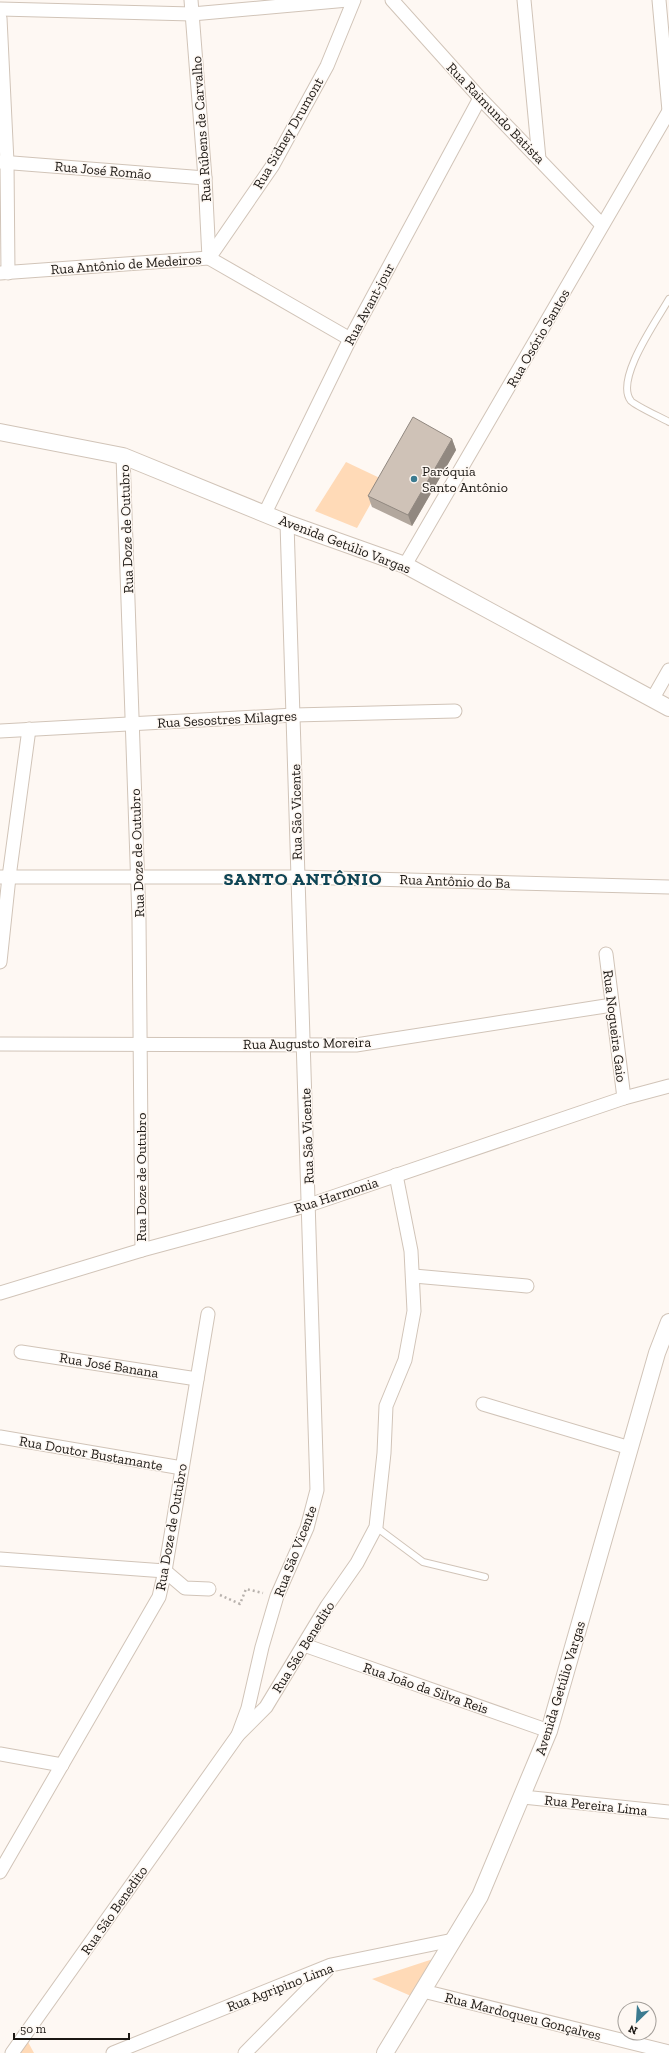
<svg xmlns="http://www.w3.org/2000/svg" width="669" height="2053" viewBox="0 0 669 2053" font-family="'Zilla Slab',serif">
<rect width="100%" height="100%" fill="#fef8f3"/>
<g fill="#ffdab7">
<polygon points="346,462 384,480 357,528 315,511"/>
<polygon points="433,1959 411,1996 372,1979"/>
<polygon points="28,2042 34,2053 20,2053"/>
</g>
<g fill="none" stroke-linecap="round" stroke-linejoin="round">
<g stroke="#d1c4b8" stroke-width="8">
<g id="service">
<path d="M669,299C657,320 614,380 631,401C636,406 662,418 669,422"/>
<polyline points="376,1527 423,1562 485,1577"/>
</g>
</g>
<g stroke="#d1c4b8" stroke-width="15">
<g id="minor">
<polyline points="191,0 205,178 209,258"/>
<polyline points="392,0 480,98 602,225"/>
<polyline points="524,0 539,159"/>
<polyline points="659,0 669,111"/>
<polyline points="0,9 192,14 348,0"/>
<polyline points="0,18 7,162 8,273"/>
<polyline points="0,162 205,178"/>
<polyline points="209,258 273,165 327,66 354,0"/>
<polyline points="0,273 209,258 350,339"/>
<polyline points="123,456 139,919 142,1250"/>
<polyline points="265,513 350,339 480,98"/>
<polyline points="405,565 669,111"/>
<polyline points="653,698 669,670"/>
<polyline points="0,731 294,715 455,711"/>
<polyline points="0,877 297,877 669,887"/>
<polyline points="606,954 624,1098"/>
<polyline points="0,962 9,877 29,729"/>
<polyline points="0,1044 356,1045 612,1005"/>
<polyline points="414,1276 527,1286"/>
<polyline points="0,1293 142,1250 309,1205 624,1098 669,1086"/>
<polyline points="21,1352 197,1379"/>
<polyline points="483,1404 630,1448"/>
<polyline points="0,1437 182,1468"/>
<polyline points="0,1559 165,1571 185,1588 209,1589"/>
<polyline points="304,1645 549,1731"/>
<polyline points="238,1735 248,1708 262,1647 277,1596 307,1528 317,1490 287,523"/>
<polyline points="0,1754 62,1765"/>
<polyline points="523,1797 669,1812"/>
<polyline points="0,1872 159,1597 165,1571 208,1314"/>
<polyline points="423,1991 669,2052"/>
<polyline points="12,2053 238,1735 266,1707 327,1606 357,1563 376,1527 384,1453 386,1406 405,1360 414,1311 411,1251 396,1175"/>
<polyline points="113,2053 331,1965 453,1940"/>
<polyline points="245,2053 327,1970"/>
</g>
</g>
<g stroke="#d1c4b8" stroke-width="18">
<g id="tertiary">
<polyline points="0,432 123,456 287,523 405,565 669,708"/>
<polyline points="385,2053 480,1896 549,1731 657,1353 669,1322"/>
</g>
</g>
<polyline stroke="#b8b2ad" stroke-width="2.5" stroke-dasharray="2 3" stroke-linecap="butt" points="220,1595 240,1604 246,1589 263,1593"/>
<use href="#service" stroke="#fff" stroke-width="6"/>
<use href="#minor" stroke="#fff" stroke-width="13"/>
<use href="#tertiary" stroke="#fff" stroke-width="16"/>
</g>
<polygon fill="#b2a79d" points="452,439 456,450 412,526 372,507 368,496"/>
<polygon fill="#918880" points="452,439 456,450 412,526 408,515"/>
<polygon fill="#cfc2b7" stroke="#918880" points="413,417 452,439 408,515 368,496"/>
<circle fill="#3c7b90" stroke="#fef8f3" stroke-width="1.5" cx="414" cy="479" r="4"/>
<g text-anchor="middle" stroke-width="3" stroke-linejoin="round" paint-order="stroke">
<g font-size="14" fill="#1b1713" stroke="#fef8f3">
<text transform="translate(496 113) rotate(46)" y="5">Rua Raimundo Batista</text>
<text transform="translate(201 129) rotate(-94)" y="5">Rua Rúbens de Carvalho</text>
<text transform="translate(288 133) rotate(-60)" y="5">Rua Sidney Drumont</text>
<text transform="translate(103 170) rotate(5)" y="5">Rua José Romão</text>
<text transform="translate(126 264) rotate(-4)" y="5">Rua Antônio de Medeiros</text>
<text transform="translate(369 304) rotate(-62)" y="5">Rua Avant-jour</text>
<text transform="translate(538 338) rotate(-60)" y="5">Rua Osório Santos</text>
<text transform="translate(126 529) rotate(-92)" y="5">Rua Doze de Outubro</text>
<text transform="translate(345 544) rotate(21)" y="5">Avenida Getúlio Vargas</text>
<text transform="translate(227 719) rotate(-3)" y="5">Rua Sesostres Milagres</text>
<text transform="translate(296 812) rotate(-91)" y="5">Rua São Vicente</text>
<text transform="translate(137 853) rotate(-92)" y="5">Rua Doze de Outubro</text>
<text transform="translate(455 881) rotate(2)" y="5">Rua Antônio do Ba</text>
<text transform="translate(615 1026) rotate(83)" y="5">Rua Nogueira Gaio</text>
<text transform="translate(307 1043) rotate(-1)" y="5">Rua Augusto Moreira</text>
<text transform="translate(307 1136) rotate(-92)" y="5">Rua São Vicente</text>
<text transform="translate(141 1177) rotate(-90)" y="5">Rua Doze de Outubro</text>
<text transform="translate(336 1195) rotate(-18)" y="5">Rua Harmonia</text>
<text transform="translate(109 1365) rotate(9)" y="5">Rua José Banana</text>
<text transform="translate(91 1453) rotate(10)" y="5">Rua Doutor Bustamante</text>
<text transform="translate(171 1527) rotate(-80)" y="5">Rua Doze de Outubro</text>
<text transform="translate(295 1551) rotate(-69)" y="5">Rua São Vicente</text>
<text transform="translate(303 1647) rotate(-58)" y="5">Rua São Benedito</text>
<text transform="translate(426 1688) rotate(19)" y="5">Rua João da Silva Reis</text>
<text transform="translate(560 1688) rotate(-73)" y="5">Avenida Getúlio Vargas</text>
<text transform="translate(596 1805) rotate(6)" y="5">Rua Pereira Lima</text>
<text transform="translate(114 1910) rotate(-55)" y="5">Rua São Benedito</text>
<text transform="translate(280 1987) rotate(-21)" y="5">Rua Agripino Lima</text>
<text transform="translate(523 2016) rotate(14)" y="5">Rua Mardoqueu Gonçalves</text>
</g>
<g font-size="14" fill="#1b1713" stroke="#fef8f3" text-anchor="start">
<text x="422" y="476">Paróquia<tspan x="422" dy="16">Santo Antônio</tspan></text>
</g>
<g font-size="18" font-weight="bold" letter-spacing="1" fill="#0f4555" stroke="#fef8f3">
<text x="303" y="885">SANTO ANTÔNIO</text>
</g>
</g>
<g transform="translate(637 2021) rotate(205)"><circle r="19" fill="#fef8f3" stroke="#a39e99"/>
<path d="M0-3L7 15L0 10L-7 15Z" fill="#3c7b90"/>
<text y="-6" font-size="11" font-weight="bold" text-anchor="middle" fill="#1b1713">N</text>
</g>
<path d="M14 2033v6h115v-6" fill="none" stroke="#1b1713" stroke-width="2"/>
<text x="20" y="2033" font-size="12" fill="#1b1713" stroke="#fef8f3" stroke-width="3" paint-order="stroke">50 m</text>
</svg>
